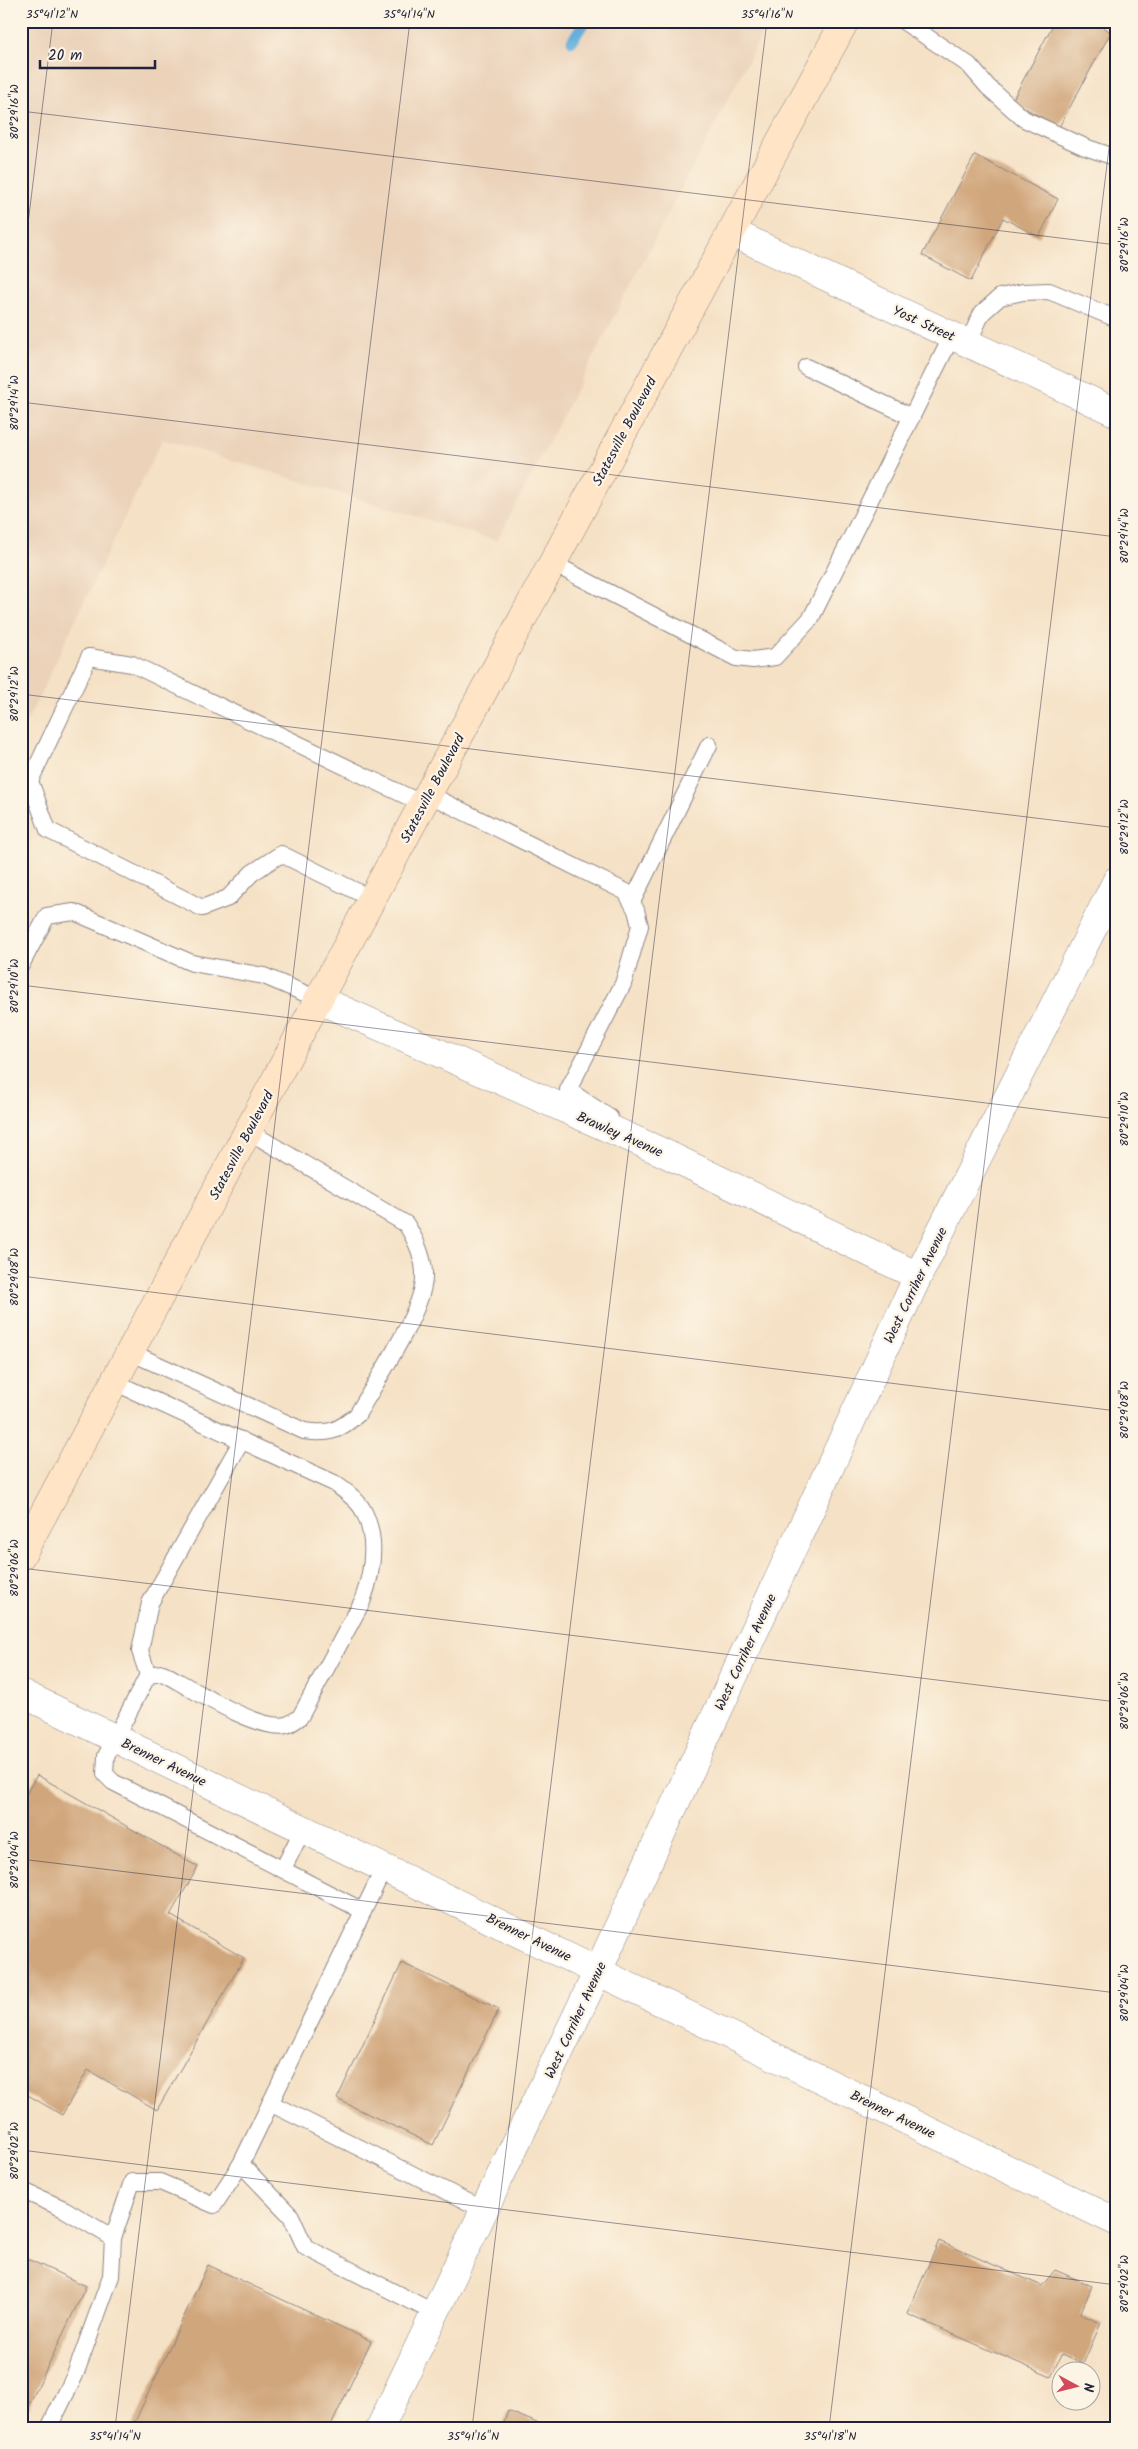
<svg xmlns="http://www.w3.org/2000/svg" width="1138" height="2449" viewBox="0 0 1138 2449" font-family="Kalam,sans-serif">
<rect width="100%" height="100%" fill="#fcf5e5"/>
<filter id="ink" filterUnits="userSpaceOnUse"><feTurbulence type="fractalNoise" baseFrequency=".02" numOctaves="2"/><feDisplacementMap in="SourceGraphic" scale="10" xChannelSelector="R" yChannelSelector="G"/><feConvolveMatrix kernelMatrix="1 2 1 2 8 2 1 2 1" color-interpolation-filters="sRGB"/></filter>
<filter id="wash" filterUnits="userSpaceOnUse"><feTurbulence type="fractalNoise" baseFrequency=".0096" numOctaves="4" result="noise"/><feDisplacementMap in="SourceGraphic" scale="20" xChannelSelector="R" yChannelSelector="G"/><feGaussianBlur stdDeviation="1.12" result="paint"/><feColorMatrix in="noise" values="0 0 0 0 0 0 0 0 0 0 0 0 0 0 0 0 0 1.4 0 .05"/><feComposite in="paint" operator="in"/></filter>
<g filter="url(#wash)">
<rect width="100%" height="100%" fill="#f5e1c5"/>
<polygon fill="#ebd2b9" points="21,21 769,21 497,541 162,439 21,734"/>
<g fill="none" stroke-linecap="round" stroke-linejoin="round">
<polyline stroke="#61afdb" stroke-width="11" points="572,41 585,21"/>
</g>
<g id="blocks">
<g fill="#d0a67c">
<polygon points="1055,21 1092,21 1111,32 1059,127 1012,101"/>
<polygon points="975,155 1058,199 1039,237 1003,218 971,281 922,255"/>
<polygon points="37,1775 198,1867 170,1915 244,1958 157,2110 88,2070 62,2115 21,2091 21,1803"/>
<polygon points="402,1963 499,2009 433,2145 337,2099"/>
<polygon points="939,2241 1042,2286 1055,2270 1092,2286 1080,2314 1101,2323 1083,2364 1061,2355 1051,2377 907,2314"/>
<polygon points="21,2256 86,2286 21,2422"/>
<polygon points="208,2265 371,2341 330,2428 132,2428"/>
<polygon points="508,2411 549,2428 502,2428"/>
</g>
</g>
</g>
<g filter="url(#ink)">
<use href="#blocks" fill-opacity="0" stroke="#8c8280" stroke-width="1"/>
<g fill="none" stroke-linecap="round" stroke-linejoin="round">
<g stroke="#8c8280" stroke-width="18">
<g id="lane">
<polyline points="903,21 969,65 988,87 1024,119 1085,147 1117,158"/>
<polyline points="968,343 982,313 1000,297 1023,292 1049,291 1117,319"/>
<polyline points="806,367 912,417"/>
<polyline points="552,563 736,658 753,660 775,657 811,618 952,336"/>
<polyline points="428,794 626,892 636,910 640,926 623,984 568,1090 610,1118"/>
<polyline points="372,899 281,854 252,873 228,898 202,908 48,830 30,781 89,657 132,664 423,804"/>
<polyline points="632,902 709,745"/>
<polyline points="21,965 47,916 74,912 192,963 264,976 318,999"/>
<path d="M130,1352L304,1431C329,1435 338,1431 357,1415C375,1383 423,1311 424,1278C425,1258 416,1240 406,1224L248,1131"/>
<path d="M114,1382L334,1483C344,1490 357,1499 363,1510C378,1539 373,1572 362,1602L300,1717C296,1720 291,1724 286,1725C259,1732 189,1687 163,1673L148,1675L106,1756L105,1774L113,1782L363,1911"/>
<polyline points="148,1675 140,1651 150,1603 242,1440"/>
<polyline points="384,1868 241,2164 291,2216 305,2247 435,2313"/>
<polyline points="283,1869 303,1829"/>
<polyline points="270,2103 484,2210"/>
<polyline points="21,2190 64,2209 113,2238 111,2276 75,2375 49,2428"/>
<polyline points="113,2238 132,2182 160,2182 214,2205 241,2164"/>
</g>
</g>
<g stroke="#8c8280" stroke-width="29">
<g id="street">
<polyline points="731,232 1117,413"/>
<polyline points="318,999 662,1152 918,1276"/>
<polyline points="21,1693 1117,2222"/>
<polyline points="380,2428 598,1971 918,1276 1117,880"/>
</g>
</g>
<g stroke="#8c8280" stroke-width="29">
<polyline id="secondary" points="21,1556 428,794 845,21"/>
</g>
<use href="#lane" stroke="#fff" stroke-width="16"/>
<use href="#street" stroke="#fff" stroke-width="28"/>
<use href="#secondary" stroke="#ffe4c6" stroke-width="28"/>
</g>
</g>
<path fill="none" stroke="#22223b" stroke-width="1" stroke-opacity="0.45" d="M21,111L1117,245M21,280L53,21M21,402L1117,537M21,694L1117,828M21,985L1117,1119M21,1276L1117,1411M21,1568L1117,1702M21,1859L1117,1993M21,2150L1117,2285M115,2428L410,21M472,2428L767,21M829,2428L1117,83"/>
<g text-anchor="middle" stroke-width="4.5" stroke-linejoin="round" paint-order="stroke">
<g font-size="14" fill="#22223b" stroke="#fcf5e5">
<text transform="translate(924 323) rotate(25)" y="5">Yost Street</text>
<text transform="translate(624 431) rotate(-62)" y="5">Statesville Boulevard</text>
<text transform="translate(432 788) rotate(-62)" y="5">Statesville Boulevard</text>
<text transform="translate(620 1134) rotate(24)" y="5">Brawley Avenue</text>
<text transform="translate(241 1145) rotate(-62)" y="5">Statesville Boulevard</text>
<text transform="translate(915 1285) rotate(-64)" y="5">West Corriher Avenue</text>
<text transform="translate(745 1652) rotate(-65)" y="5">West Corriher Avenue</text>
<text transform="translate(164 1762) rotate(26)" y="5">Brenner Avenue</text>
<text transform="translate(529 1937) rotate(26)" y="5">Brenner Avenue</text>
<text transform="translate(575 2020) rotate(-65)" y="5">West Corriher Avenue</text>
<text transform="translate(893 2114) rotate(26)" y="5">Brenner Avenue</text>
</g>
</g>
<rect width="1138" height="2449" fill="none" stroke="#fcf5e5" stroke-width="55"/>
<g transform="translate(1076 2386) rotate(97)"><circle r="24" fill="#fcf5e5" stroke="#a5a1a1"/>
<path d="M0-4L9 19L0 12L-9 19Z" fill="#d1495b"/>
<text y="-8" font-size="14" font-weight="bold" text-anchor="middle" fill="#22223b">N</text>
</g>
<path d="M40 60v8h115v-8" fill="none" stroke="#22223b" stroke-width="2.5"/>
<text x="48" y="60" font-size="15" fill="#22223b" stroke="#fcf5e5" stroke-width="4" paint-order="stroke">20 m</text>
<rect x="28" y="28" width="1082" height="2394" fill="none" stroke="#22223b" stroke-width="2"/>
<g font-size="12" text-anchor="middle" fill="#22223b">
<text x="52" y="18">35°41'12"N</text>
<text x="409" y="18">35°41'14"N</text>
<text x="767" y="18">35°41'16"N</text>
<text transform="translate(14 112) rotate(-90)" y="4">80°29'16"W</text>
<text transform="translate(1124 245) rotate(-90)" y="4">80°29'16"W</text>
<text transform="translate(14 403) rotate(-90)" y="4">80°29'14"W</text>
<text transform="translate(1124 536) rotate(-90)" y="4">80°29'14"W</text>
<text transform="translate(14 694) rotate(-90)" y="4">80°29'12"W</text>
<text transform="translate(1124 827) rotate(-90)" y="4">80°29'12"W</text>
<text transform="translate(14 986) rotate(-90)" y="4">80°29'10"W</text>
<text transform="translate(1124 1119) rotate(-90)" y="4">80°29'10"W</text>
<text transform="translate(14 1277) rotate(-90)" y="4">80°29'08"W</text>
<text transform="translate(1124 1410) rotate(-90)" y="4">80°29'08"W</text>
<text transform="translate(14 1568) rotate(-90)" y="4">80°29'06"W</text>
<text transform="translate(1124 1701) rotate(-90)" y="4">80°29'06"W</text>
<text transform="translate(14 1860) rotate(-90)" y="4">80°29'04"W</text>
<text transform="translate(1124 1993) rotate(-90)" y="4">80°29'04"W</text>
<text transform="translate(14 2151) rotate(-90)" y="4">80°29'02"W</text>
<text transform="translate(1124 2284) rotate(-90)" y="4">80°29'02"W</text>
<text x="115" y="2440">35°41'14"N</text>
<text x="473" y="2440">35°41'16"N</text>
<text x="830" y="2440">35°41'18"N</text>
</g>
</svg>
